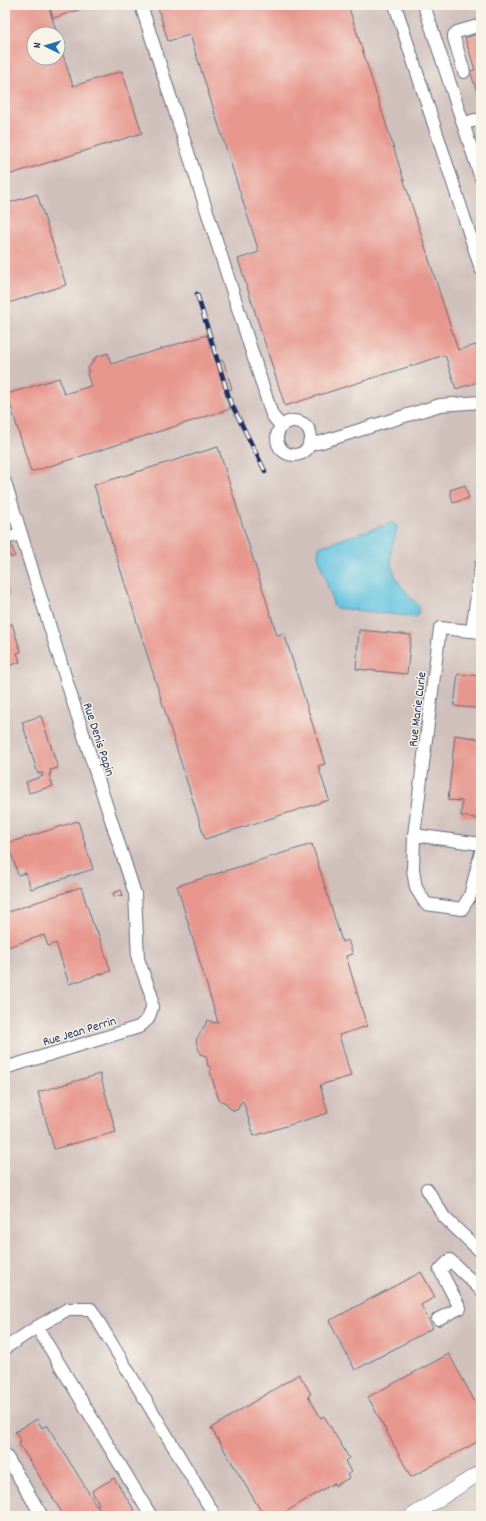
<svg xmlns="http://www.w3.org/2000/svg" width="486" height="1521" viewBox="0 0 486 1521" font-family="Dekko,sans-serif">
<rect width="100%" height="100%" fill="#f7f3e8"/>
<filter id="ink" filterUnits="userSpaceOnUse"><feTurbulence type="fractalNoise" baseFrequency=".025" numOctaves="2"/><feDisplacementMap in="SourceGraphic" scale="8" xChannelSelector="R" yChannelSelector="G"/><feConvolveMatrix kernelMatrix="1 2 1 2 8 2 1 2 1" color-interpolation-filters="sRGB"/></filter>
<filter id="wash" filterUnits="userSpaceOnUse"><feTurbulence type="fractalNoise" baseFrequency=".012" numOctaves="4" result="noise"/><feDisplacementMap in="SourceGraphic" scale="16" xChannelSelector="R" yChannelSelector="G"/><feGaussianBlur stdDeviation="0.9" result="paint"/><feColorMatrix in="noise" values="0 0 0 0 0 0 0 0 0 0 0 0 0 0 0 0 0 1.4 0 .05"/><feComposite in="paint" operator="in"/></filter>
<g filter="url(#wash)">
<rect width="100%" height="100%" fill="#ebdebb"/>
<path fill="#d0c0bc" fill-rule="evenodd" d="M5,5H481V1516H5ZM34,34H58V58H34Z"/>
<path fill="#63c4e1" stroke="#3f7aa0" d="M390,523H393L397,526C397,536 391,544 391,554C389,576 406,592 419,607L418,615L416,617L336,608L334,606L318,555L319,547Z"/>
<g id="blocks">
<g fill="#e7968d">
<polygon points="5,5 48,5 57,34 34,34 34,58 58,58 58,39 73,86 122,71 142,133 5,176"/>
<polygon points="49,5 83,5 84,8 53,18"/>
<polygon points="157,5 348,5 458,350 476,345 481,360 481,381 456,389 445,355 285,406 238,259 259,252 190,35 168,41"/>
<polygon points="481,33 481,104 470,71 475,70 465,38"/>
<polygon points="37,194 66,285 5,304 5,204"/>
<polygon points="207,335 216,363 223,360 232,389 224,391 230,409 31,472 7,394 59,378 64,394 91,386 87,374 89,371 87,370 96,357 108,353 111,364"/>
<polygon points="218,447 277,635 284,633 325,764 318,766 329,800 205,839 94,485"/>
<polygon points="465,485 469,498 453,503 450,490"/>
<polygon points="11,544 15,556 11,558 7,545"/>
<polygon points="5,579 10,594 5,595"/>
<polygon points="12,624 21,652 17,653 20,662 5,667 5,659 9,658 5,646 5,626"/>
<polygon points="359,630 411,635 407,674 356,669"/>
<polygon points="458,674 481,676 481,709 454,706"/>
<polygon points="41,716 58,768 50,770 51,774 49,774 53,786 29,793 26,782 43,776 42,773 38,774 22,722"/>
<polygon points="455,735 481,739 481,819 461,816 462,801 448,800"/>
<polygon points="78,821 93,869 31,889 26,873 18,875 8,843"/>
<polygon points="312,844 342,942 348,940 353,954 346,956 367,1026 339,1035 351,1076 320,1085 328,1113 254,1136 243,1101 241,1102 238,1109 234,1111 228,1107 226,1103 219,1100 210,1072 212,1068 208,1066 206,1056 200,1054 196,1040 208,1020 214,1023 218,1022 177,886"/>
<polygon points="81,887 95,930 97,930 111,971 69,984 56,943 48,946 44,935 5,948 5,913"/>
<polygon points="121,890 123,895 114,897 113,893"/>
<polygon points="100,1074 116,1132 54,1149 38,1092"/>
<polygon points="421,1272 435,1297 421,1305 433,1328 355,1370 329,1321"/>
<polygon points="449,1354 481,1413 481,1417 477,1419 481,1427 481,1440 411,1477 368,1397"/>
<polygon points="299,1374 311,1394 308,1396 321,1418 324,1416 349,1458 345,1461 351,1472 347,1475 349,1478 335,1486 334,1483 279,1516 268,1516 266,1513 264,1513 264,1510 261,1511 211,1428"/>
<polygon points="37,1419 42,1428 47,1425 103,1516 64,1516 18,1442 21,1441 15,1432"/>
<polygon points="114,1478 138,1516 107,1516 103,1510 101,1511 97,1505 99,1504 92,1491"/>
</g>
</g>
</g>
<g filter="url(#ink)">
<use href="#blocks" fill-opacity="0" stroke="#646c7f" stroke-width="1"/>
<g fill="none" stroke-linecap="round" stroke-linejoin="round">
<g stroke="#646c7f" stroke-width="14">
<g id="minor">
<polyline points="141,5 272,415 281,426"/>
<polyline points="395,5 481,269"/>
<polyline points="424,5 481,178"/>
<polyline points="464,72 454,38 454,35 457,32 481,25"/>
<polyline points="463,124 475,120 481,120"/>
<circle cx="294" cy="438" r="17"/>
<polyline points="309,443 318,443 440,405 481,402"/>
<polyline points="5,482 74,705 135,894 138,959 151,994 152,1008 148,1019 139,1027 5,1068"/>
<polyline points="5,538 21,534"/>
<polyline points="472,631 481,565"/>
<polyline points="481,632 440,628 414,835 413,870 416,888 426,904 462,909 470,896 481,852"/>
<polyline points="414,835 481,844"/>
<polyline points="427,1189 444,1217 481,1252"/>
<polyline points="438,1319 460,1308 440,1270 450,1260 481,1290"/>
<polyline points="5,1348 37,1327"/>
<polyline points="5,1454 42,1516"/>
<polyline points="151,1516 37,1327 68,1309 91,1309 215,1516"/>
</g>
</g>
<g stroke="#646c7f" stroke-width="16">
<polyline id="major" points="412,1516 481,1472"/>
</g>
<use href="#minor" stroke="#fff" stroke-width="12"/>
<use href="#major" stroke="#fff" stroke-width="15"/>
<g stroke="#1b2f5e" stroke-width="4.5">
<polyline id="rail" points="197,294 230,401 265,471"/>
</g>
<use href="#rail" stroke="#f7f3e8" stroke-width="3" stroke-dasharray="9" stroke-linecap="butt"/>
</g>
</g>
<g text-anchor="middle" stroke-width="3" stroke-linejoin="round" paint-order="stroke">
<g font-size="13" fill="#1b2f5e" stroke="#f7f3e8">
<text transform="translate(416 709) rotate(-83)" y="5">Rue Marie Curie</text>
<text transform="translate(100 739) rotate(72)" y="5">Rue Denis Papin</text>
<text transform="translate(79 1030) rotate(-17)" y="5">Rue Jean Perrin</text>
</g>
</g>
<rect width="486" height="1521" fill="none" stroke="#f7f3e8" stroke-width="20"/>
<g transform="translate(46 46) rotate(275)"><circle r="19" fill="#f7f3e8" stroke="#9fa5b1"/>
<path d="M0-3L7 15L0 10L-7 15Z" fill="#1f6fb2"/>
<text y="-6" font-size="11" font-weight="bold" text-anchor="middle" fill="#1b2f5e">N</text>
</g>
</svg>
